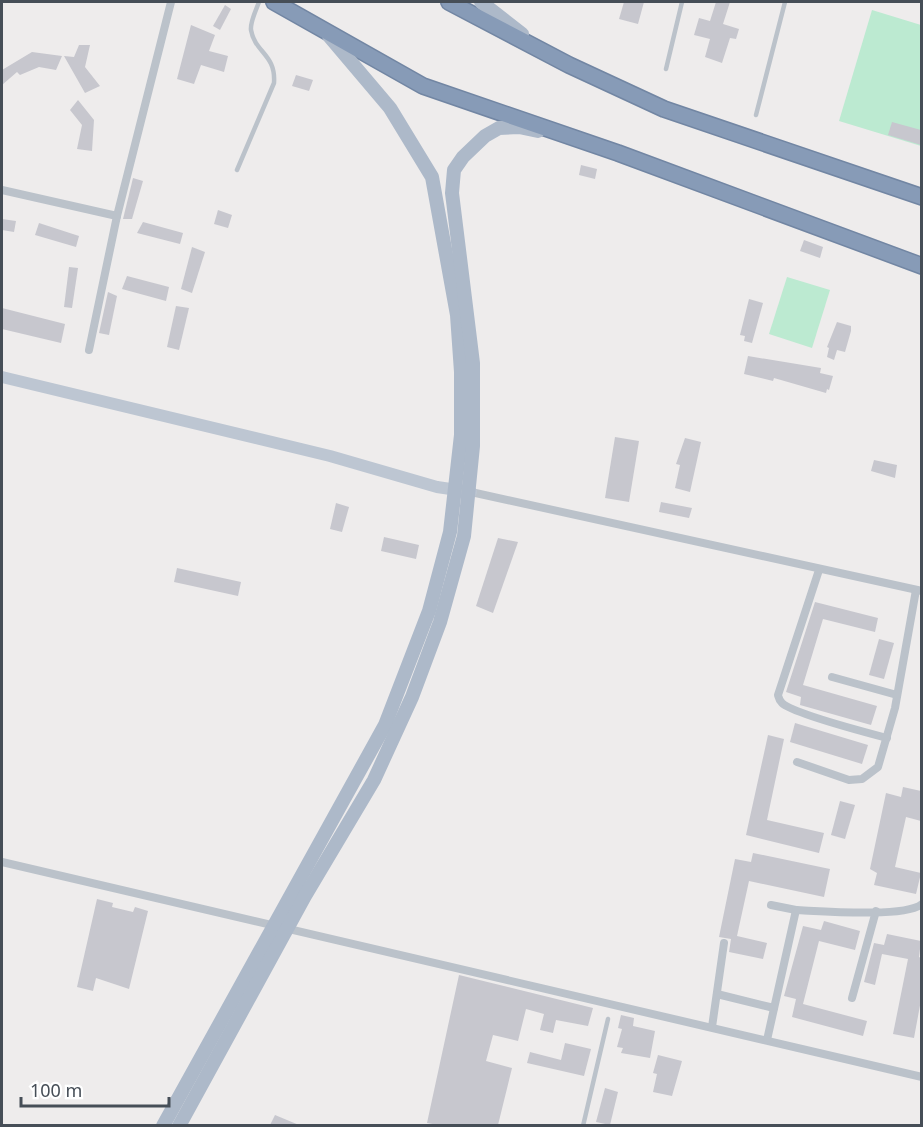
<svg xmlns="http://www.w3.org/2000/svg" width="923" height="1127" viewBox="0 0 923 1127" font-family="'Noto Sans',sans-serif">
<rect width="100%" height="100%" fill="#eeecec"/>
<g fill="#bcead1">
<polygon points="872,10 921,25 921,146 839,121"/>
<polygon points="787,277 830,290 812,348 769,334"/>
</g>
<g fill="#c7c7ce">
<polygon points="624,2 644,2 638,24 619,19"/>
<polygon points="716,2 730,2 723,24 739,29 736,39 730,38 722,63 705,57 710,39 694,35 699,18 710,21"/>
<polygon points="225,5 231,9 220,30 213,26"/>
<polygon points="191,25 215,35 209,51 228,56 224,72 201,65 194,84 177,79"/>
<polygon points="79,45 90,45 85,67 100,86 85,93 64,56 74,57"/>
<polygon points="32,52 62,56 56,70 39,67 20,75 17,72 2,85 2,70"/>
<polygon points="296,75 313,80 309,91 292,86"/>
<polygon points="78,100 94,120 92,151 77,149 82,125 70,110"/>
<polygon points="892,122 921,130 921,145 888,135"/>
<polygon points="581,165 597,169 595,179 579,175"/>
<polygon points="133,178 143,181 132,219 123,219"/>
<polygon points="218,210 232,215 228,228 214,224"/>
<polygon points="2,219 16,221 14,232 2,230"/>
<polygon points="143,222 183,233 180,244 137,233"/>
<polygon points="39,223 79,236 76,247 35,235"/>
<polygon points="804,240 823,247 820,258 800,251"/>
<polygon points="192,247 205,252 192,293 181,289"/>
<polygon points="69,267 78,268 72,308 64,307"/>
<polygon points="127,276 169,287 166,301 122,289"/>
<polygon points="108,292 117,296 109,335 99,333"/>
<polygon points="749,299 763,303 752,343 744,341 745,336 740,335"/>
<polygon points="176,306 189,308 179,350 167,347"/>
<polygon points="2,308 65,324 61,343 2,329"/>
<polygon points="837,322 851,326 851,331 845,352 837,350 834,360 827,357 829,348 827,347"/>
<polygon points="748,356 821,368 820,373 833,376 829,390 827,389 826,393 774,378 773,381 744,374"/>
<polygon points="615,437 639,441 629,502 605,498"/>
<polygon points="685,438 701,442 690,492 675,488 680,465 676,464"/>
<polygon points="874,460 897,465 895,478 871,471"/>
<polygon points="661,502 692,508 689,518 659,512"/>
<polygon points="336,503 349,507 342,532 330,529"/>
<polygon points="384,537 419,545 416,559 381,551"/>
<polygon points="498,538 518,542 493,613 476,606"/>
<polygon points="177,568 241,582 238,596 174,582"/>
<polygon points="815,602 878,618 875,632 823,619 803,685 877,706 871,725 800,705 801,697 786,692"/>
<polygon points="879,639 894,643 884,679 869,675"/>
<polygon points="795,723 868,745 862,764 790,742"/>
<polygon points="768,735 784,739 767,820 824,833 819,853 746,835"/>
<polygon points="903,787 921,791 921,821 906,817 895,867 921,873 916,894 874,885 877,873 870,869 886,793 901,797"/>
<polygon points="840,801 855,805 845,839 831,835"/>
<polygon points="753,853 830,869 824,897 749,881 737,936 767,943 763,959 729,952 731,939 719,937 735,859 751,862"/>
<polygon points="97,899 113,903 112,907 133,912 135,907 148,911 129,989 96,978 93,991 77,987"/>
<polygon points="824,921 860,931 855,950 819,941 803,1004 867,1021 863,1036 792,1017 796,999 784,996 803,926 821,930"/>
<polygon points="887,934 921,941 919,957 921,958 921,1000 914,1038 893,1034 908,959 882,954 875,985 864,982 874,943 884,945"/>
<polygon points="459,975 593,1008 588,1026 556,1020 553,1033 540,1030 544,1014 526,1009 518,1041 493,1035 486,1061 512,1068 498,1125 438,1125 427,1123"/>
<polygon points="621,1015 634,1018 633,1026 655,1031 650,1058 621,1053 623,1048 617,1047 622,1029 618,1028"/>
<polygon points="565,1043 591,1049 584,1076 527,1063 530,1052 561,1060"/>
<polygon points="658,1055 682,1061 672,1096 653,1092 657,1074 653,1073"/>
<polygon points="605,1088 618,1092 610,1125 596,1122"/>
<polygon points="275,1115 299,1125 270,1125"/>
</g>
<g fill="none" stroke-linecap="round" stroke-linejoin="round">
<g stroke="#7286a3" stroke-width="18">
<g id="highway">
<polyline points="274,2 423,86 618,153 922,266"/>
<polyline points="449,2 569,65 664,109 922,197"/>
</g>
</g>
<g stroke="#bbc2ca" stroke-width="4.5">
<polyline points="666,69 682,2"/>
<polyline points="756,115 785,2"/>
<path d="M237,170L274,83C276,54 255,53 251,30C250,22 256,10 259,2"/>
<polyline points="583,1126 608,1019"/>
</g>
<g stroke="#bbc2ca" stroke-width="8">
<polyline points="2,190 117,216"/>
<polyline points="89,350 117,216 171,2"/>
<polyline points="471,492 922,591"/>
<path d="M819,570L778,695C779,699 779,700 782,703C792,713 868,733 887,738"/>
<polyline points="832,677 897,695"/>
<polyline points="797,762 849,780 862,779 878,767 895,708 916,590"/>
<polyline points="2,862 922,1077"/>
<polyline points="771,905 796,910"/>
<polyline points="717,994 774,1008"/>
<polyline points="852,998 876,911"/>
<polyline points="712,1027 724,943"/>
<path d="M767,1040L796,910C820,911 905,918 922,904"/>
</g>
<polyline stroke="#bdc6d2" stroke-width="12" points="2,377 330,456 437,487 471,492"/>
<g stroke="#adb9c9" stroke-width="14">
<polyline points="481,2 522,34"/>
<polyline points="163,1126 385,725 429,611 450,532 461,435 461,372 457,315 432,177 390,108 329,36"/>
<polyline points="179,1126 305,896 374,780 412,697 440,622 464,536 473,446 473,363 452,193 454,170 463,157 485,136 499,128 519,127 538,131"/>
</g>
<use href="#highway" stroke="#879bb7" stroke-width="15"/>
</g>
<rect width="923" height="1127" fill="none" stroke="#464e57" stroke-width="6"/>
<path d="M21 1097v9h148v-9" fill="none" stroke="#464e57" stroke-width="3"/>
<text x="30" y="1097" font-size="18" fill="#464e57" stroke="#ffffff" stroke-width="4.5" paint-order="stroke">100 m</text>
</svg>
